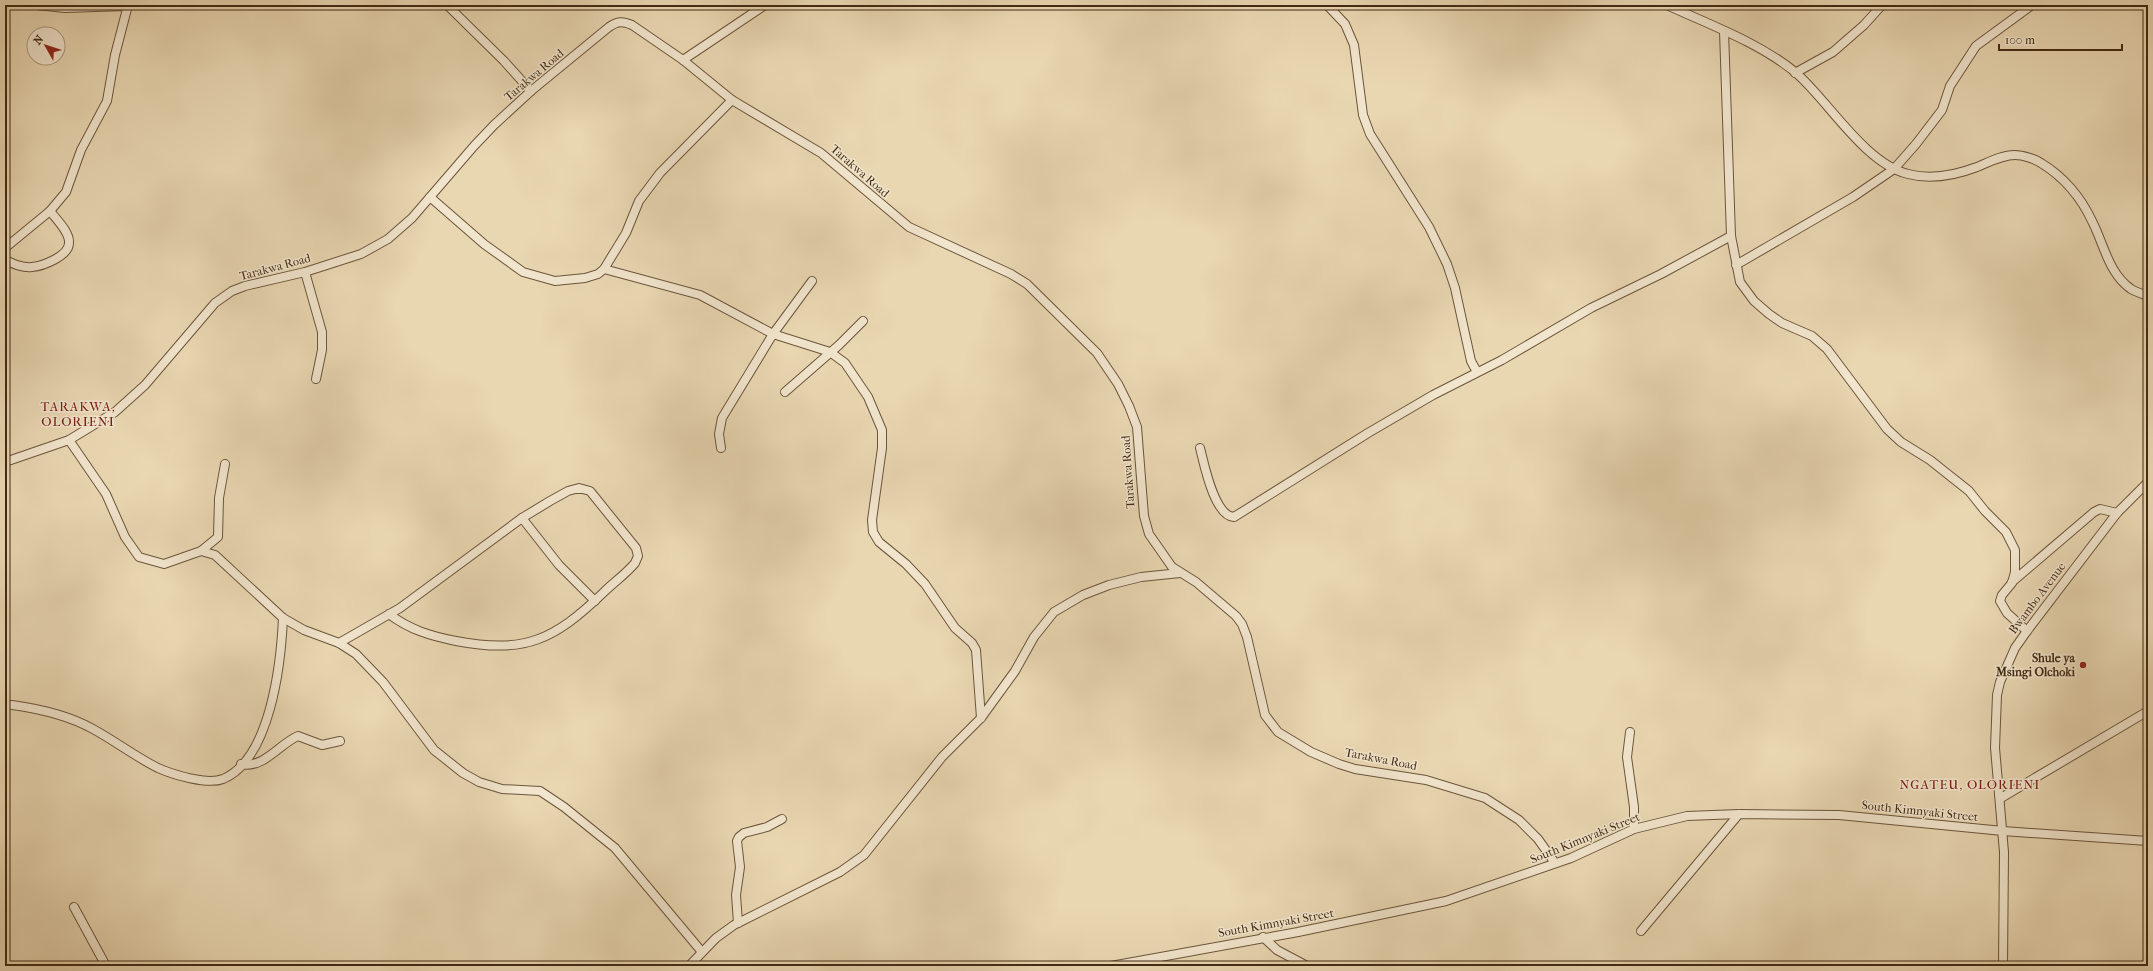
<svg xmlns="http://www.w3.org/2000/svg" width="2153" height="971" viewBox="0 0 2153 971" font-family="'IM FELL French Canon',serif">
<rect width="100%" height="100%" fill="#e9d7b2"/>
<filter id="stains"><feTurbulence type="fractalNoise" baseFrequency=".005" numOctaves="4"/><feColorMatrix values="0 0 0 0 .2 0 0 0 0 .09 0 0 0 0 .02 0 0 0 .5 -.17"/></filter>
<radialGradient id="worn" r=".72"><stop offset=".6" stop-color="#630" stop-opacity="0"/><stop offset="1" stop-color="#630" stop-opacity=".3"/></radialGradient>
<g fill="none" stroke-linecap="round" stroke-linejoin="round">
<g stroke="#6c553b" stroke-width="10">
<g id="minor">
<polyline points="37,5 65,8 127,6"/>
<polyline points="447,5 504,61 531,91"/>
<polyline points="1327,5 1345,24 1354,45 1363,115 1370,134 1429,227 1447,264 1455,288 1471,361 1477,372"/>
<path d="M1667,5C1710,25 1758,42 1795,72C1828,100 1864,163 1908,174C1931,180 1956,175 1977,167C1989,162 2002,155 2015,155C2023,155 2035,159 2041,163C2064,177 2082,199 2093,223C2104,245 2109,274 2131,289C2136,292 2143,294 2148,296"/>
<polyline points="1724,31 1731,236 1740,282 1754,301 1769,314 1782,323 1812,336 1827,349 1887,429 1901,442 1930,460 1969,491 1985,511 2006,532 2015,550 2015,572 2012,583 2002,595 2000,601 2007,613 2027,631"/>
<polyline points="683,60 765,5"/>
<polyline points="1795,73 1833,52 1864,25 1882,5"/>
<polyline points="430,197 484,244 523,272 555,281 585,278 598,274 604,269 626,233 639,201 660,173 732,100"/>
<polyline points="5,248 50,211 66,192 81,150 107,101 115,55 128,5"/>
<path d="M5,260C14,264 22,268 32,267C43,266 69,256 69,243C70,232 56,219 50,211"/>
<polyline points="1736,265 1853,197 1894,169 1916,144 1942,110 1950,86 1976,46 2032,5"/>
<polyline points="604,269 700,295 773,334 830,352 845,363 868,397 882,430 882,448 872,520 873,532 879,542 906,564 925,584 955,628 972,643 976,650 981,718"/>
<polyline points="305,272 322,332 322,350 316,379"/>
<polyline points="785,392 839,345 863,321"/>
<polyline points="69,440 106,494 125,537 139,557 164,564 201,551 215,555 283,618 304,630 339,643 356,654 383,682 434,750 463,773 479,782 502,789 540,791 564,807 615,848 702,952"/>
<polyline points="721,448 719,434 722,418 773,334 812,281"/>
<path d="M1200,448C1204,463 1214,516 1234,517L1368,433L1433,395L1502,360L1591,308L1661,274L1731,236"/>
<path d="M5,462L69,440L115,412L145,385L215,303L232,291L245,286L305,272L361,254L388,239L412,218L474,146L494,125L531,91L609,27C618,21 622,21 632,25L683,60L732,100L821,153L909,227L1011,274L1027,284L1097,353L1118,384L1129,406L1137,427L1144,516L1149,534L1172,567L1196,582L1236,616L1242,624L1247,637L1265,715L1278,732L1311,752L1339,764L1355,769L1426,780L1485,798L1519,820L1538,839L1555,863"/>
<polyline points="522,518 559,565 595,601"/>
<polyline points="201,551 218,537 219,498 225,464"/>
<polyline points="2012,582 2094,512 2100,509 2117,513"/>
<path d="M339,643L400,608L522,518L550,501L568,491L579,488L590,491L636,548L638,556L635,563C626,574 614,582 604,592C554,640 526,654 456,641C431,636 410,630 389,614"/>
<path d="M12,705C41,709 68,715 93,729C115,741 136,757 158,768C174,775 207,785 223,779C271,759 281,662 283,618"/>
<polyline points="1630,732 1627,757 1634,807 1634,829"/>
<path d="M241,764C264,769 279,744 298,736L322,745L340,741"/>
<polyline points="2001,798 2148,711"/>
<polyline points="74,907 106,966"/>
<polyline points="738,923 736,895 740,867 737,841 739,837 744,833 767,827 782,819"/>
<polyline points="1641,931 1739,814"/>
<polyline points="1263,937 1277,950 1307,966"/>
<polyline points="689,966 716,938 734,925 840,872 864,855 942,757 981,718 1015,671 1034,637 1054,612 1083,595 1109,585 1141,577 1180,573"/>
<polyline points="1111,966 1298,932 1446,901 1571,858 1634,829 1687,816 1739,814 1839,815 2003,831 2148,841"/>
<polyline points="2003,966 2004,852 1995,748 1997,695 2000,682 2015,648 2027,631 2117,513 2148,482"/>
</g>
</g>
<use href="#minor" stroke="#f1e5cd" stroke-width="8"/>
</g>
<circle fill="#8f2418" stroke="#f1e5cd" stroke-width="1.5" cx="2083" cy="665" r="4"/>
<g text-anchor="middle" stroke-width="3" stroke-linejoin="round" paint-order="stroke">
<g font-size="12" fill="#422a13" stroke="#f1e5cd">
<text transform="translate(534 75) rotate(-40)" y="4">Tarakwa Road</text>
<text transform="translate(860 171) rotate(41)" y="4">Tarakwa Road</text>
<text transform="translate(275 267) rotate(-15)" y="4">Tarakwa Road</text>
<text transform="translate(1128 472) rotate(-94)" y="4">Tarakwa Road</text>
<text transform="translate(2037 598) rotate(-53)" y="4">Bwambo Avenue</text>
<text transform="translate(1381 759) rotate(11)" y="4">Tarakwa Road</text>
<text transform="translate(1920 811) rotate(6)" y="4">South Kimnyaki Street</text>
<text transform="translate(1585 838) rotate(-22)" y="4">South Kimnyaki Street</text>
<text transform="translate(1276 923) rotate(-10)" y="4">South Kimnyaki Street</text>
</g>
<g font-size="12" font-weight="bold" fill="#422a13" stroke="#f1e5cd" text-anchor="end">
<text x="2075" y="662">Shule ya<tspan x="2075" dy="14">Msingi Olchoki</tspan></text>
</g>
<g font-size="13" letter-spacing="1" fill="#7a1f14" stroke="#f1e5cd">
<text x="78" y="411">TARAKWA,<tspan x="78" dy="15">OLORIENI</tspan></text>
<text x="1970" y="789">NGATEU, OLORIENI</text>
</g>
</g>
<rect width="2153" height="971" fill="none" stroke="#e9d7b2" stroke-width="20"/>
<rect x="6" y="6" width="2141" height="959" fill="none" stroke="#422a13" stroke-width="2"/>
<rect x="10" y="10" width="2133" height="951" fill="none" stroke="#422a13"/>
<g transform="translate(46 46) rotate(309)"><circle r="19" fill="#f1e5cd" stroke="#ab9a83"/>
<path d="M0-3L7 15L0 10L-7 15Z" fill="#8f2418"/>
<text y="-6" font-size="11" font-weight="bold" text-anchor="middle" fill="#422a13">N</text>
</g>
<path d="M1999 44v6h123v-6" fill="none" stroke="#422a13" stroke-width="2"/>
<text x="2005" y="44" font-size="12" fill="#422a13" stroke="#f1e5cd" stroke-width="3" paint-order="stroke">100 m</text>
<rect width="100%" height="100%" filter="url(#stains)"/>
<rect width="100%" height="100%" fill="url(#worn)"/>
</svg>
